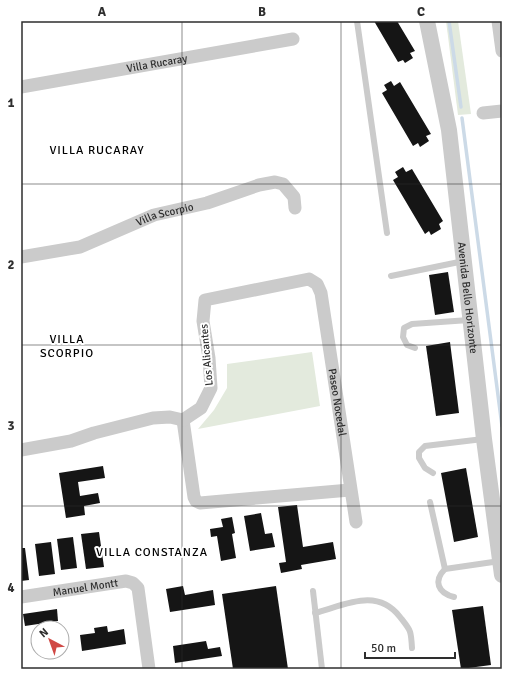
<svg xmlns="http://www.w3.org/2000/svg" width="523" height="690" viewBox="0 0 523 690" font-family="Signika,sans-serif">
<rect width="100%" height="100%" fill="#fff"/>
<g fill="#e3eadd">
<polygon points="446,21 458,21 471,114 458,115"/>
<polygon points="312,352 320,406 198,429 214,410 227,388 227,364"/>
</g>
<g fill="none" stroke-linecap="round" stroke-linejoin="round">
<g stroke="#ccdae7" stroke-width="3.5">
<polyline points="449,21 461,107"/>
<polyline points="462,118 502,426"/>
</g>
</g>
<g fill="#151515">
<polygon points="374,21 397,21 415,51 410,53 413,58 405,63 403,60 398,62"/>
<polygon points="391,81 394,86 400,82 431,134 426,136 429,141 420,147 418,143 413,146 382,93 387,90 384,85"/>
<polygon points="403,167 406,172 412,169 443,221 439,224 441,229 431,235 429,231 425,234 393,180 398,177 395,172"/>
<polygon points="448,272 454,312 435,315 429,275"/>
<polygon points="450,342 459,413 436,416 426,346"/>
<polygon points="103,466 105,478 78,482 80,496 98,493 100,503 84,506 85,515 66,518 59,473"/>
<polygon points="466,468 478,537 454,542 441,473"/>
<polygon points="297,505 303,547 333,542 336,559 301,565 302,569 281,573 279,563 286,562 278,507"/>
<polygon points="261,513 265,534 272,533 275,547 250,551 244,516"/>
<polygon points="232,517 235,533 232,534 236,558 221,561 217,536 211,537 210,529 223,527 221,519"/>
<polygon points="99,532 104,567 86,569 81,534"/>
<polygon points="73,537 77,568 61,570 57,539"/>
<polygon points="51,542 55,574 39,576 35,544"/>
<polygon points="21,548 25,548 29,580 21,581"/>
<polygon points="183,586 185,595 213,590 215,605 170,612 166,589"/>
<polygon points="276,586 288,669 233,669 222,594"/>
<polygon points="483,606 491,665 461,669 452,610"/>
<polygon points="57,609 58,621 25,626 23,614"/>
<polygon points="107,626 108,632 124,629 126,644 82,651 80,635 95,633 94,628"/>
<polygon points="206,641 208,649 220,647 222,656 175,663 173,646"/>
</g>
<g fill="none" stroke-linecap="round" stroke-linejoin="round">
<g stroke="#cbcbcb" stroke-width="6">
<polyline points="357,21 387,233"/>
<polyline points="391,276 464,261"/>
<polyline points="415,348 407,345 403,337 404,328 412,324 469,320"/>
<polyline points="433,473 425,468 419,458 419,452 425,446 483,439"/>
<polyline points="430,502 445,569"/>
<polyline points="313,591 322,669"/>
<path d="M454,597C438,593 433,581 445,569L500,561"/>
<path d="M315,613C345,605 377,587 400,617C411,631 411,630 412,648"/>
</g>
<g stroke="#cbcbcb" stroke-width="13">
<polyline points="498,21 502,51"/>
<path id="s1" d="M21,87L293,39"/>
<polyline points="483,113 502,111"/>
<path id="s2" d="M21,257L80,247L154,215L207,203L259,185L275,182L283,184L294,197L295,208"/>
<polyline points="183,420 194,497 196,501 200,503 350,490"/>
<path id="s3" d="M21,450L71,441L94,433L153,418L170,417L183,420L201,408L211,388L209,358L203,321L205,300L309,279L317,284L321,293L356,522"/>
<path id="s4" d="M21,597L126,581L133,583L138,588L149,669"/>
</g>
<path stroke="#cbcbcb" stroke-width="16" id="s5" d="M427,21L449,130L484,439L502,575"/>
</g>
<path fill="none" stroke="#2e2e2e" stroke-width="1" stroke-opacity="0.55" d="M182,21V669M341,21V669M21,184H502M21,345H502M21,506H502"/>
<g text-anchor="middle" stroke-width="4" stroke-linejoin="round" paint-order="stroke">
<g font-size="11" fill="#2e2e2e" stroke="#fff">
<text dy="4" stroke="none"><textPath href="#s1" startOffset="138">Villa Rucaray</textPath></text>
<text dy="4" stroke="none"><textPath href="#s2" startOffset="151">Villa Scorpio</textPath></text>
<text dy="4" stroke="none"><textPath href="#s5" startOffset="280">Avenida Bello Horizonte</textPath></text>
<text transform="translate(206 355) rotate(-95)" y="4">Los Alicantes</text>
<text dy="4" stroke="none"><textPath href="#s3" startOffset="535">Paseo Nocedal</textPath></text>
<text dy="4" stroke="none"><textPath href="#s4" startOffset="65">Manuel Montt</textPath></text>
</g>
<g font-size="12" letter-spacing="1" fill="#000" stroke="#fff">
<text x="97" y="154">VILLA RUCARAY</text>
<text x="67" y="343">VILLA<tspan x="67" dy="14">SCORPIO</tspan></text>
<text x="152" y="556">VILLA CONSTANZA</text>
</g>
</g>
<rect width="523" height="690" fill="none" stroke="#ffffff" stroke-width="44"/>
<g transform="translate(50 640) rotate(319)"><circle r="19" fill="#ffffff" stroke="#ababab"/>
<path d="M0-3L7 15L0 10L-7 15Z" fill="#d04945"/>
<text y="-6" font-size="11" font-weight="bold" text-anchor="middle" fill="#2e2e2e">N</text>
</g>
<path d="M365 652v6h90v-6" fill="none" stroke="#2e2e2e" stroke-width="2"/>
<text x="371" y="652" font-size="12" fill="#2e2e2e" stroke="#ffffff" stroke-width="3" paint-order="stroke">50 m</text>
<rect x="22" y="22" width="479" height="646" fill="none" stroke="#2e2e2e" stroke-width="1.5"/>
<g font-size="13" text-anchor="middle" font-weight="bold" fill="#2e2e2e">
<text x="102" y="16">A</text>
<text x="262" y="16">B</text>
<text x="421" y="16">C</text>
<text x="11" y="107">1</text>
<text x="11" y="269">2</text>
<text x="11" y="430">3</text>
<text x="11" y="592">4</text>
</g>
</svg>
